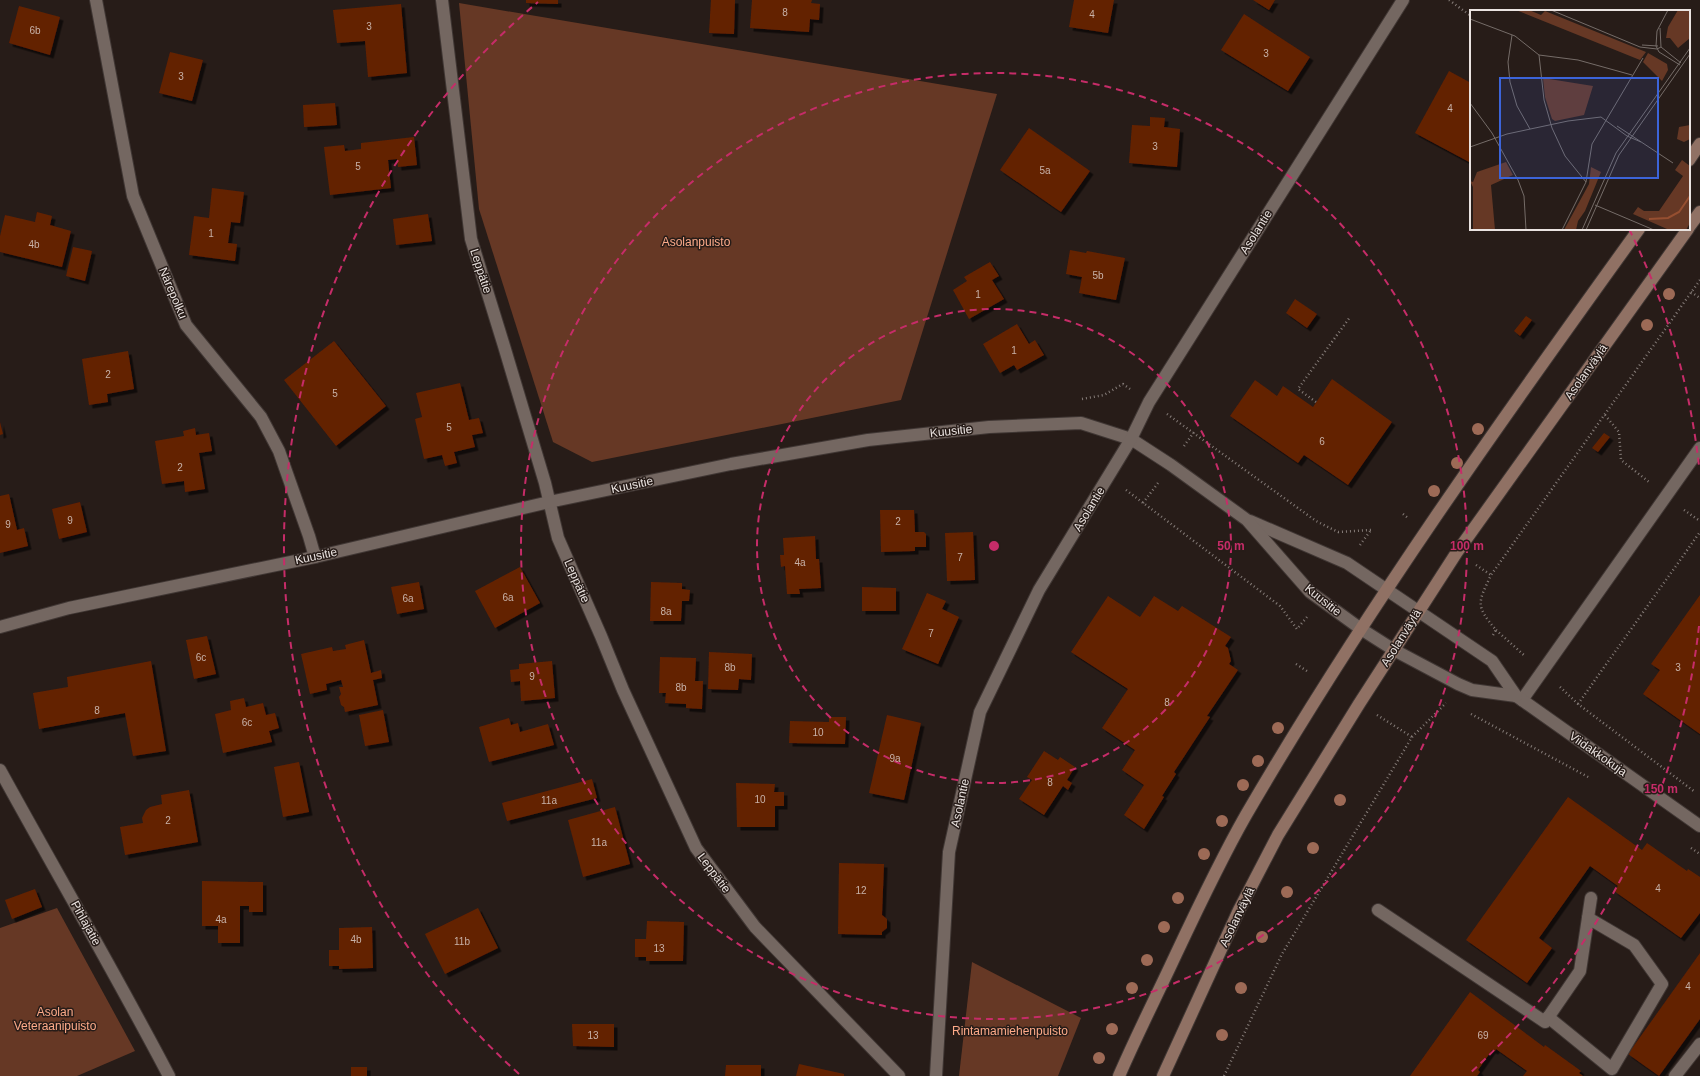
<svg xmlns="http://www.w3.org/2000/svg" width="1700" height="1076" viewBox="0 0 1700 1076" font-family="Arial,sans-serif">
<defs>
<filter id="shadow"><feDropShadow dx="3.5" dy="3.5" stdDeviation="0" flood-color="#0009"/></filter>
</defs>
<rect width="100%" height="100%" fill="#271c18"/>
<g fill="#663825">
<polygon points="459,3 997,94 901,400 592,462 553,442 479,209"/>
<polygon points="57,908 135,1051 77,1076 0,1076 0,928"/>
<polygon points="972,962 1081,1018 1058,1076 959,1076"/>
</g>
<g fill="#642100" filter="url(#shadow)">
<polygon points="526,0 558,0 558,4 526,3"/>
<polygon points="711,0 735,0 734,34 709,33"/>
<polygon points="752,0 812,0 811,3 820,4 819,20 810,19 809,32 750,28"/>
<polygon points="1074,0 1114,0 1108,33 1069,27"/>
<polygon points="1253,0 1275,0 1269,10"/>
<polygon points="401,4 407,73 368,77 365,41 337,43 333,10"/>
<polygon points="19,6 60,17 50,55 9,43"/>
<polygon points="1244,14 1310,57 1288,91 1221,50"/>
<polygon points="170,52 203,60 192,101 159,93"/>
<polygon points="1449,71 1471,83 1471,163 1415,133"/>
<polygon points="335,103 337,125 304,127 303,105"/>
<polygon points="1150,117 1165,118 1164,127 1180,129 1177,167 1129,163 1132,125 1150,126"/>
<polygon points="1029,128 1090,171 1061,212 1000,170"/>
<polygon points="414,137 417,165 398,167 397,159 388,160 391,188 330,195 324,147 344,145 345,151 361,149 361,143"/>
<polygon points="212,188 244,192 240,223 231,222 228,243 237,244 235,261 189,255 194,216 209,218"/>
<polygon points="37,212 52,216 50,225 71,231 62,267 0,252 0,236 5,215 35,222"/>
<polygon points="428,214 432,241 396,245 393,219"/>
<polygon points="73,247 92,251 85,281 66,276"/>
<polygon points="1070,250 1086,253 1087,251 1125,258 1116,300 1079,293 1082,277 1066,274"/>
<polygon points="990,262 999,276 992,280 1004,299 969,319 953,290 967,281 964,277"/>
<polygon points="1295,299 1317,314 1307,328 1286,313"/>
<polygon points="1526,316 1532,320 1520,336 1514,331"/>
<polygon points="1017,324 1029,344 1035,340 1044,355 1017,370 1014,365 1000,373 983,344"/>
<polygon points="334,341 386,406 336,446 284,380"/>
<polygon points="128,351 134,389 107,394 108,402 89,405 82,359"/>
<polygon points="1332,379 1392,422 1348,485 1304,455 1298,463 1230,416 1255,380 1277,396 1283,386 1313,407"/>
<polygon points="460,383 469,420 479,418 483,433 472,435 475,447 454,452 457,463 445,466 442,455 424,459 415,419 422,417 416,393"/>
<polygon points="0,422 3,434 0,435"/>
<polygon points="195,428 196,435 209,433 212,451 199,453 205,489 185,492 184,481 162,484 155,441 184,436 183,431"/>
<polygon points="1604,433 1610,437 1598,452 1592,448"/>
<polygon points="9,494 17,530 24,528 28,546 0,553 0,496"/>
<polygon points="80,502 87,532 59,539 52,509"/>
<polygon points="880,510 914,510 915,532 924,532 926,534 926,547 915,547 915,551 881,552"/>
<polygon points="973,532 975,580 947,581 945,533"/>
<polygon points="815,536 816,559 819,559 821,588 799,589 800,594 787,594 785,566 781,567 780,555 784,555 783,538"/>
<polygon points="520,567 540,603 495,628 475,591"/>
<polygon points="419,582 424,609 397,614 391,587"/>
<polygon points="651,582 682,583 682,589 690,590 689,601 682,601 681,621 650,621"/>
<polygon points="862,587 896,588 896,611 862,611"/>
<polygon points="927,593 946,601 942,609 959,617 938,664 902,649"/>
<polygon points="1700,595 1700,734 1643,694 1660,670 1651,664"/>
<polygon points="1108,596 1140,617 1154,596 1178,611 1182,606 1231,637 1225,646 1228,648 1231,661 1229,664 1238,670 1207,716 1210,717 1174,772 1176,774 1162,796 1164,797 1144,829 1124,815 1144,785 1122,770 1135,750 1102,728 1128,689 1071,652"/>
<polygon points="207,636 216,674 194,679 186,640"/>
<polygon points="364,640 371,673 381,670 382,678 373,680 378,705 345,712 344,707 341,705 339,697 341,694 339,687 343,687 341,680 326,684 327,690 310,694 301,654 332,647 333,651 346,649 345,645"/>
<polygon points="709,652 752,654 751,680 739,679 738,690 708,689"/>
<polygon points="660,657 696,658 695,681 703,681 702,709 686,708 686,704 665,703 666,693 659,693"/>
<polygon points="151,661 166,751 133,756 125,713 39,729 33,693 68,687 67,677"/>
<polygon points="552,661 555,698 521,701 520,681 511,682 510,670 519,669 519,664"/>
<polygon points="244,698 246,707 263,703 266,715 275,713 279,728 269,731 272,742 223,753 215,714 231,710 230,701"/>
<polygon points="383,710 389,742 365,746 359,715"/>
<polygon points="887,715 921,723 904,800 869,793"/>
<polygon points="829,717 846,717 845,744 789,743 790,721 829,722"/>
<polygon points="509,718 511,725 518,723 520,732 548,724 554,745 489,762 479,727"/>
<polygon points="1044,751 1058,760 1060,757 1075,767 1067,780 1072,783 1068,790 1063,786 1044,815 1019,799 1032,780 1027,777"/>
<polygon points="299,762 309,812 283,817 274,767"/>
<polygon points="592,779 597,798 507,821 502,803"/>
<polygon points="736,783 775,784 774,792 784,792 784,806 775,806 775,827 737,827"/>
<polygon points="189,790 198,842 125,855 120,827 143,823 142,818 146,810 150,807 162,804 161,795"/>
<polygon points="1568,797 1642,850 1647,843 1687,871 1688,869 1700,877 1700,913 1681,938 1614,891 1618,886 1590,866 1539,938 1552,948 1527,983 1466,940"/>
<polygon points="615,807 630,864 583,877 568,820"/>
<polygon points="839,863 884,864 882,915 887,919 887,928 882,932 882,935 838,934"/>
<polygon points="202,881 263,882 263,912 249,912 249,906 240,906 240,943 218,943 218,926 202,926"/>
<polygon points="35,889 42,907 12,919 5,900"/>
<polygon points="478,908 498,948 445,974 425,934"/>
<polygon points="647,921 684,922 683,961 646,961 646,957 635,957 635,939 646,939"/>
<polygon points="372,927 373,968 339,969 339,966 329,966 329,950 339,950 339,928"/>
<polygon points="1700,953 1700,1019 1659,1076 1628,1054"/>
<polygon points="1470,992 1544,1047 1545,1045 1581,1071 1579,1073 1583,1076 1523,1076 1527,1071 1496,1049 1495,1051 1492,1050 1478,1070 1480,1072 1477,1076 1410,1076"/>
<polygon points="572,1024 614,1024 614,1047 573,1046"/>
<polygon points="799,1064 844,1074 844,1076 796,1076"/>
<polygon points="726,1065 761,1065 761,1076 725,1076"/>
<rect x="351" y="1067" width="16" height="9"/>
</g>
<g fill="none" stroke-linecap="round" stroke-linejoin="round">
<g stroke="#403734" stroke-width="14">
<g id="lane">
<polyline points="1522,700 1700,448"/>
<polyline points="1378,910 1545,1022 1580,971 1591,898"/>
<polyline points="1548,1017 1612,1069 1662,984 1634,945 1588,918"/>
<polyline points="1675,1076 1700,1044"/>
</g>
</g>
<g stroke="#403734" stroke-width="14">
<g id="street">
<polyline points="96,0 133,196 186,325 261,417 279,451 309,536 315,557"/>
<polyline points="442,0 471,239 504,346 545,483 558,538 601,636 623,690 696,848 755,927 899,1076"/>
<polyline points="1250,521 1347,563 1492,661 1516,696 1522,700 1700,826"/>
<polyline points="0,627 69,608 315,557 549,502 731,464 868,440 989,427 1081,423 1131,439 1171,465 1247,520 1310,592 1361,629 1394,650 1458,684 1472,690 1516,696"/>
<path d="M0,770C56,872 115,973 169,1076"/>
<polyline points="936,1076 949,852 980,712 1039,590 1131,439 1149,402 1403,0"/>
</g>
</g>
<g stroke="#403734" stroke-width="14">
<g id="secondary">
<polyline points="1689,160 1700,144"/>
<polyline points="1689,227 1700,212"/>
<path d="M1119,1076C1135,1039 1153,1003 1170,967C1194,916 1218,864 1246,815C1364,612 1502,419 1639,229"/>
<polyline points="1163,1076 1239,910 1278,835 1359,704 1457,552 1688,229"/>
</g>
</g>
<g stroke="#857c78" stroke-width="2.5" stroke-dasharray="1 3" stroke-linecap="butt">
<polyline points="1449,0 1471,16"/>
<polyline points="1691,292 1700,298"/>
<polyline points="1082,399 1104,395 1123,384 1130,389"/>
<polyline points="1316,402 1298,389 1350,317"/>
<polyline points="1167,414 1316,521 1338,532 1371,530"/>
<polyline points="1605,415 1619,432 1621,460 1649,482"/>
<polyline points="1184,446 1194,432"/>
<polyline points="1126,490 1280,606 1297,629 1307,617"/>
<polyline points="1143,503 1158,483"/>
<polyline points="1684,510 1700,521"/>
<polyline points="1403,514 1408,518"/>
<polyline points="1360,545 1371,530"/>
<polyline points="1476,565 1491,575"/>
<polyline points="1496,630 1525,656"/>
<path d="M1493,635L1496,630C1475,605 1478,603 1491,575L1700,280"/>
<polyline points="1296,664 1307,671"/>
<polyline points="1560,687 1578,704 1695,792"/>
<polyline points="1578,704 1700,532"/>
<polyline points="1471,714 1590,778"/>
<polyline points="1377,715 1412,737"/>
<polyline points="1691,848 1700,854"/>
<polyline points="1224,1076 1282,954 1412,737 1446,703"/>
</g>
<use href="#lane" stroke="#746761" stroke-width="12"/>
<use href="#street" stroke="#746761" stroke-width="12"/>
<use href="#secondary" stroke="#907164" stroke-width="12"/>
</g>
<g fill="#9d6a56">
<circle cx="1669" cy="294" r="6"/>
<circle cx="1647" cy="325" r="6"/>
<circle cx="1478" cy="429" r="6"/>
<circle cx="1457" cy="463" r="6"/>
<circle cx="1434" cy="491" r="6"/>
<circle cx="1278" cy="728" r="6"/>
<circle cx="1258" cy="761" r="6"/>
<circle cx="1243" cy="785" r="6"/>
<circle cx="1340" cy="800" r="6"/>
<circle cx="1222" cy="821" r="6"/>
<circle cx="1313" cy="848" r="6"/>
<circle cx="1204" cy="854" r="6"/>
<circle cx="1287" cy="892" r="6"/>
<circle cx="1178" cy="898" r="6"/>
<circle cx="1164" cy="927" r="6"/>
<circle cx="1262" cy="937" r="6"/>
<circle cx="1147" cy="960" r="6"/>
<circle cx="1132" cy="988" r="6"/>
<circle cx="1241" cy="988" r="6"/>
<circle cx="1112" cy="1029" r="6"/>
<circle cx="1222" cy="1035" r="6"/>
<circle cx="1099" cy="1058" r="6"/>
</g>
<g fill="none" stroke="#c62c68" stroke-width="2" stroke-dasharray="7 5">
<circle cx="994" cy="546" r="237"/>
<circle cx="994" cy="546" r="473"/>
<path d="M1699 626A710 710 0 0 1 1469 1074M519 1074A710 710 0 0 1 538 2M1629 229A710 710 0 0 1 1699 466"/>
</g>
<g text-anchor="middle" stroke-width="3" stroke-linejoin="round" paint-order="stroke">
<g font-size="10" fill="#c8b2a8">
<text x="785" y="16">8</text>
<text x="1092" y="18">4</text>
<text x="369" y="30">3</text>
<text x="35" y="34">6b</text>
<text x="1266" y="57">3</text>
<text x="181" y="80">3</text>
<text x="1450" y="112">4</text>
<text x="1155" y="150">3</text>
<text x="358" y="170">5</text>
<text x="1045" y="174">5a</text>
<text x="211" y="237">1</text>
<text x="34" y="248">4b</text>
<text x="1098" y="279">5b</text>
<text x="978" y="298">1</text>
<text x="1014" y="354">1</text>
<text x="108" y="378">2</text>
<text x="335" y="397">5</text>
<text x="449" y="431">5</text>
<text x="1322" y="445">6</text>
<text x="180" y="471">2</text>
<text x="70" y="524">9</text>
<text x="898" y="525">2</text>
<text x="8" y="528">9</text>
<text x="960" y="561">7</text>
<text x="800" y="566">4a</text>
<text x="508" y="601">6a</text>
<text x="408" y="602">6a</text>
<text x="666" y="615">8a</text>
<text x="931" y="637">7</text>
<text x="201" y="661">6c</text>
<text x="730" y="671">8b</text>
<text x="1678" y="671">3</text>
<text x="532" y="680">9</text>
<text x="681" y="691">8b</text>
<text x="1167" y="706">8</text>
<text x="97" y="714">8</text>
<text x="247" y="726">6c</text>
<text x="818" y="736">10</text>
<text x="895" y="762">9a</text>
<text x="1050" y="786">8</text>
<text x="760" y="803">10</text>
<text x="549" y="804">11a</text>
<text x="168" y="824">2</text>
<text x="599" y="846">11a</text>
<text x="1658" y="892">4</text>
<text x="861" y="894">12</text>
<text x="221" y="923">4a</text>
<text x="356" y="943">4b</text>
<text x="462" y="945">11b</text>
<text x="659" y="952">13</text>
<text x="1688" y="990">4</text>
<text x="593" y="1039">13</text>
<text x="1483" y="1039">69</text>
</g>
<g font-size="12" fill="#eae3e0" stroke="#271c18">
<text transform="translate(1256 232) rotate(-58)" y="4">Asolantie</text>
<text transform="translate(481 271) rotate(72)" y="4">Leppätie</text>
<text transform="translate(173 293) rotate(67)" y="4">Närepolku</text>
<text transform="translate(1586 372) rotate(-55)" y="4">Asolanväylä</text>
<text transform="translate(951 431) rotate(-6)" y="4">Kuusitie</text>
<text transform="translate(632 485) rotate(-12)" y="4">Kuusitie</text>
<text transform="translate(1089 509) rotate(-59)" y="4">Asolantie</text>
<text transform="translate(316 556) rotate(-12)" y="4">Kuusitie</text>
<text transform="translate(577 581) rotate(66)" y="4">Leppätie</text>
<text transform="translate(1323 600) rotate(39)" y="4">Kuusitie</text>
<text transform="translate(1401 638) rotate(-58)" y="4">Asolanväylä</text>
<text transform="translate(1598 754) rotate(35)" y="4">Viidakkokuja</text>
<text transform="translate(960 803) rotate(-78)" y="4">Asolantie</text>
<text transform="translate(714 873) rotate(53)" y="4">Leppätie</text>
<text transform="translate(1237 917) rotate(-64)" y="4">Asolanväylä</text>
<text transform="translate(86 923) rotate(61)" y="4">Pihlajatie</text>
</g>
<g font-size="12" fill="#fdaa89" stroke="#271c18">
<text x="696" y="246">Asolanpuisto</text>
<text x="55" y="1016">Asolan<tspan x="55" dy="14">Veteraanipuisto</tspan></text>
<text x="1010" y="1035">Rintamamiehenpuisto</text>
</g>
</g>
<g transform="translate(1470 10)">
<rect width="220" height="220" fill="#271c18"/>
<path d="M46,0H59L71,5L75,1L176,42L170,50ZM208,0H220V28L208,38L200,28H196L198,17ZM178,43L197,54L198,60L192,71L173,52ZM73,68L123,76L114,105L85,111L82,109L75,87ZM220,115V129L214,132L207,129L209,117ZM212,150L220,156V213L216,220L197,219L163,204L168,197L174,201H189L213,166L205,160ZM36,152L43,165L21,175L25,220H3V177L0,171L3,172L7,162ZM121,157L131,162L115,201L108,211L106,220H94L119,174Z" fill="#663825"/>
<path fill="none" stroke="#964f31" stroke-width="2" d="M179,209L198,208L209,202L220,186"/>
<path fill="none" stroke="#756c68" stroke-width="1" d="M81,0L170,37L187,39L191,37M198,0L187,21L186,36L189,42L210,55M0,9L45,26L69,45L108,50L162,65M190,18L191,37L211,53M42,25L38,52L40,72L47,96L60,119M172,35L188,36M69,45L74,90L82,118L95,146L116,172M0,93L22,123L48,170L54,186L56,220M147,116L203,153M0,137L37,124L98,111L131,107L157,126L171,132M125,195L184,220M92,220L116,172L122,134L173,48M112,220L146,143L220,38M116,220L149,145L220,44"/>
<path fill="#3c64d9" fill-opacity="0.15" stroke="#3c64d9" stroke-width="2" d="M30,68H188V168H30Z"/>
<rect width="220" height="220" fill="none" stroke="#eae3e0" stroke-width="2"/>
</g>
<circle cx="994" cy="546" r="6" fill="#c62c68" stroke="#271c18" stroke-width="2"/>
<g font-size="12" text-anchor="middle" font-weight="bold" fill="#c62c68" stroke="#271c18" stroke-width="3" stroke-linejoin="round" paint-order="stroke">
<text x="1231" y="550">50 m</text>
<text x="1467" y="550">100 m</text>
<text x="1661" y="793">150 m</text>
</g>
</svg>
